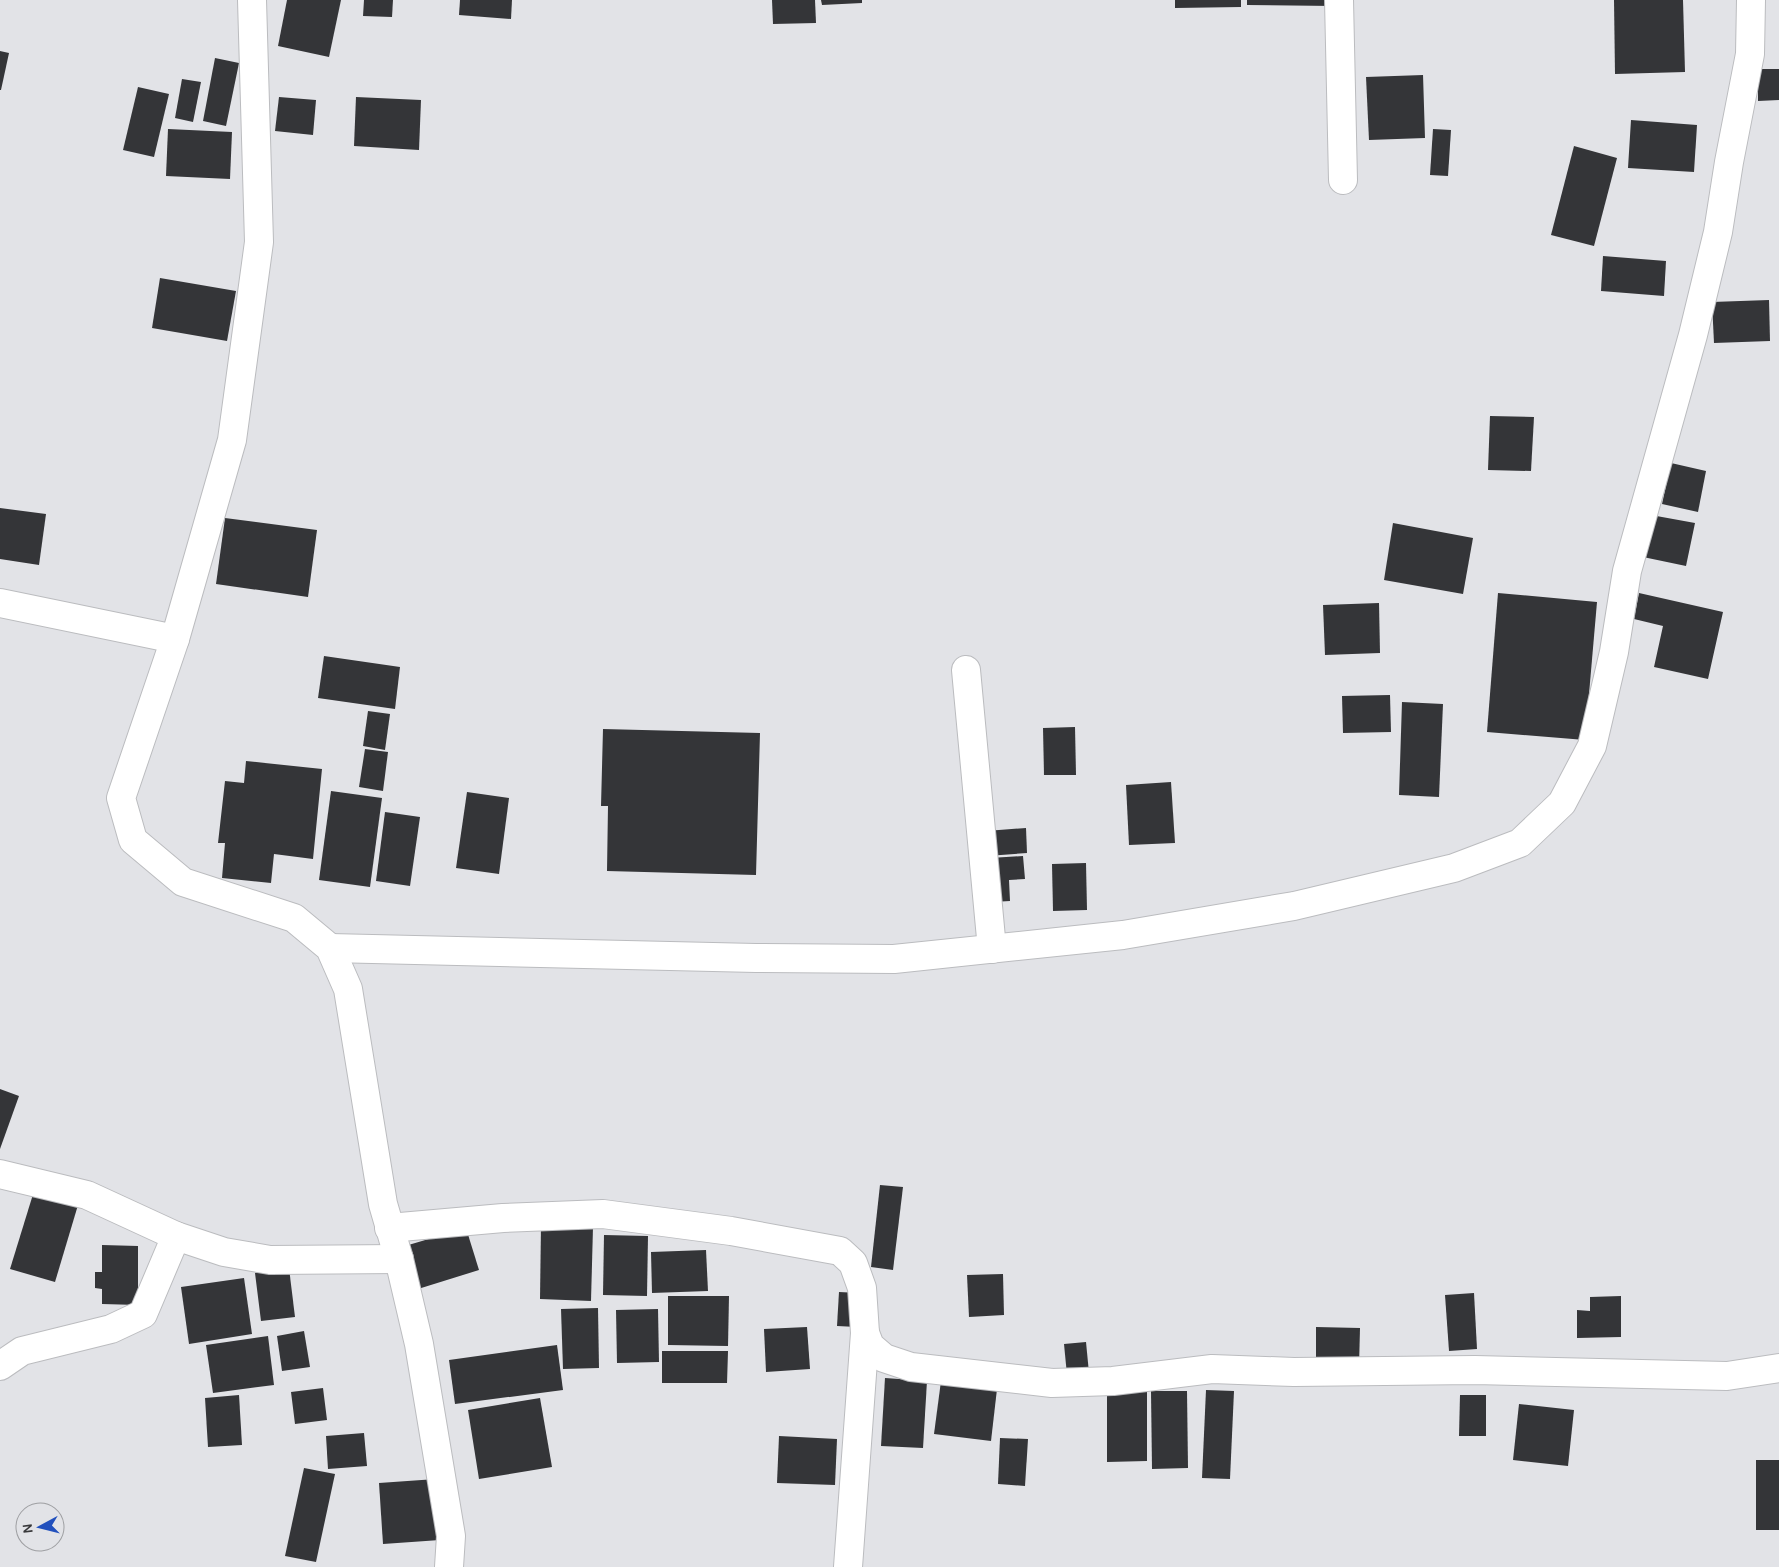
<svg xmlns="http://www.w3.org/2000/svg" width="1779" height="1567" viewBox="0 0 1779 1567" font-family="Karla,sans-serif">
<rect width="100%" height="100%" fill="#e2e3e7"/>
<g fill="#343538">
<polygon points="287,0 341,0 329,57 278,46"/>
<polygon points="364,0 393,0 392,17 363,16"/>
<polygon points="460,0 512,0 511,19 459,15"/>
<polygon points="772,0 815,0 816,23 773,24"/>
<polygon points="821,0 862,0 862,3 822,5"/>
<polygon points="1175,0 1241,0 1241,7 1175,8"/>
<polygon points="1247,0 1334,0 1334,6 1247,5"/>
<polygon points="1614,0 1683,0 1685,72 1615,74"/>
<polygon points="0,51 9,53 1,90 0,90"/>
<polygon points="215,58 239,63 226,126 203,121"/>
<polygon points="1758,69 1779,69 1779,100 1758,101"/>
<polygon points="1423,75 1425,138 1369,140 1366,77"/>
<polygon points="182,79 201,82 193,122 175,118"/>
<polygon points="138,87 169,94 154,157 123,150"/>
<polygon points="279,97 316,100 313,135 275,131"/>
<polygon points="356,97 421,100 419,150 354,146"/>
<polygon points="1631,120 1697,125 1694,172 1628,168"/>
<polygon points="168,129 232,132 230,179 166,176"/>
<polygon points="1433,129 1451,130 1448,176 1430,175"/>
<polygon points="1574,146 1617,158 1594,246 1551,235"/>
<polygon points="1603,256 1666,261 1664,296 1601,291"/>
<polygon points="160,278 236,291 227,341 152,328"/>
<polygon points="1769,300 1770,341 1714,343 1712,302"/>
<polygon points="1490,416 1534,417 1531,471 1488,470"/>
<polygon points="1671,463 1706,471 1698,512 1662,504"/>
<polygon points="0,508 46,514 39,565 0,559"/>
<polygon points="1651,515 1695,523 1686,566 1643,557"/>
<polygon points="225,518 317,530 308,597 216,584"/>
<polygon points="1393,523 1473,538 1463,594 1384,580"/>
<polygon points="1498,593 1597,602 1585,740 1487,732"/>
<polygon points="1639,593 1723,612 1708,679 1654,667 1663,626 1634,619"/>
<polygon points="1379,603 1380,653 1325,655 1323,605"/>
<polygon points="324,656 400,667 395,709 318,698"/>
<polygon points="1390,695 1391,732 1343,733 1342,696"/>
<polygon points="1402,702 1443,704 1439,797 1399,795"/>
<polygon points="368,711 390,714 385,750 363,746"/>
<polygon points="1075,727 1076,775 1044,775 1043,728"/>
<polygon points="603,729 760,733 756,875 607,871 608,806 601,806"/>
<polygon points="365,749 388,752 383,791 359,787"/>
<polygon points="246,761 322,769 313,859 274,854 271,883 222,878 225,843 218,843 225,781 244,783"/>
<polygon points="1171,782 1175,843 1129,845 1126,785"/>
<polygon points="331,791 382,798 370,887 319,880"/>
<polygon points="467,792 509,798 499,874 456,868"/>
<polygon points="385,812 420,817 410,886 376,881"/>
<polygon points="1026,828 1027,853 987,856 986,831"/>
<polygon points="1023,856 1025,879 1009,880 1010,901 993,902 990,858"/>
<polygon points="1086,863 1087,910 1053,911 1052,864"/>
<polygon points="0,1089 19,1096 0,1149"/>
<polygon points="880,1185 903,1187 893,1270 871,1267"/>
<polygon points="34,1191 78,1205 55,1282 10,1269"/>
<polygon points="541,1225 593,1227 591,1301 540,1299"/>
<polygon points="466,1228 479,1270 418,1289 405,1246"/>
<polygon points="604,1235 648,1236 647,1296 603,1295"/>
<polygon points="102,1245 138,1246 138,1305 102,1304 102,1289 95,1288 95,1272 102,1272"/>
<polygon points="706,1250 708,1291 652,1293 651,1252"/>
<polygon points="289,1268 295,1317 261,1321 255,1273"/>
<polygon points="1003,1274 1004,1315 969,1317 967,1275"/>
<polygon points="244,1278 252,1334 189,1344 181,1287"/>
<polygon points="839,1292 859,1293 857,1327 837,1326"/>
<polygon points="1474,1293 1477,1349 1449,1351 1445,1295"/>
<polygon points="668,1296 729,1296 728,1346 668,1345"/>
<polygon points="1621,1296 1621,1337 1577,1338 1577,1310 1590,1311 1590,1297"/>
<polygon points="598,1308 599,1368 563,1369 561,1309"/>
<polygon points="658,1309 659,1362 617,1363 616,1310"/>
<polygon points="807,1327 810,1369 766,1372 764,1329"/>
<polygon points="1316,1327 1360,1328 1359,1367 1316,1366"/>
<polygon points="304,1331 310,1367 282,1371 277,1336"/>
<polygon points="268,1336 274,1385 213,1393 206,1345"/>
<polygon points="1086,1342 1089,1373 1067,1375 1064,1344"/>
<polygon points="557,1345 563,1390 455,1404 449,1360"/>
<polygon points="662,1351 728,1351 727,1383 662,1383"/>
<polygon points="885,1378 927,1381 923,1448 881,1446"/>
<polygon points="941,1381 997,1389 991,1441 934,1434"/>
<polygon points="323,1388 327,1420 295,1424 291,1392"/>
<polygon points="1206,1390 1234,1391 1230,1479 1202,1478"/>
<polygon points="1151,1391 1187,1391 1188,1468 1152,1469"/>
<polygon points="1107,1392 1147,1392 1147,1461 1107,1462"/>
<polygon points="239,1395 242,1445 208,1447 205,1398"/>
<polygon points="1460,1395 1486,1395 1486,1436 1459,1436"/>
<polygon points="540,1398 552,1467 479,1479 468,1410"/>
<polygon points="1519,1404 1574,1410 1568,1466 1513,1460"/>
<polygon points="364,1433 367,1466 328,1469 326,1436"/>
<polygon points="779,1436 837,1439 835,1485 777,1483"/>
<polygon points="1000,1438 1028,1439 1025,1486 998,1484"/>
<rect x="1756" y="1460" width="23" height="70"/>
<polygon points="304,1468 335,1474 316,1562 285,1556"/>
<polygon points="436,1479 440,1540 383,1544 379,1483"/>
</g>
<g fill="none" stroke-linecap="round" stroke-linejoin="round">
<g stroke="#bbbcbf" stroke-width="30">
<g id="minor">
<polyline points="1339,0 1343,180"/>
<polyline points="0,603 175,639"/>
<polyline points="966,670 992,949"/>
<polyline points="330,948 756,958 894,959 1123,935 1294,906 1454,868 1520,843 1562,803 1592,746 1614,652 1627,571 1693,335 1718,232 1729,162 1750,54 1751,0"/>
<polyline points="0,1174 87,1195 176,1236 224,1252 270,1260 399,1259"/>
<polyline points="389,1228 503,1218 603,1214 731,1231 840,1251 853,1263 862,1288 865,1333 870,1346 884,1358 911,1367 1052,1383 1113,1381 1212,1369 1294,1372 1475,1370 1727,1376 1779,1368"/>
<polyline points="0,1366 22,1351 111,1329 143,1314 176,1236"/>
<polyline points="848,1567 865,1333"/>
</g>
</g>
<g stroke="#bbbcbf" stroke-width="30">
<polyline id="tertiary" points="252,0 259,242 232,440 175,639 121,798 133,840 183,882 294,918 330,948 348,989 383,1204 399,1259 419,1344 451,1536 449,1567"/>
</g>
<use href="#minor" stroke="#fff" stroke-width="28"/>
<use href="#tertiary" stroke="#fff" stroke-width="28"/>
</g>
<g transform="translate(40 1527) rotate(263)"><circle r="24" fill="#e2e3e7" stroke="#9e9fa2"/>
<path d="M0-4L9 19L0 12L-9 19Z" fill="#2150bd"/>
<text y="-8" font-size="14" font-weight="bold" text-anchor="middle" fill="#38383a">N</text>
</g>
</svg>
